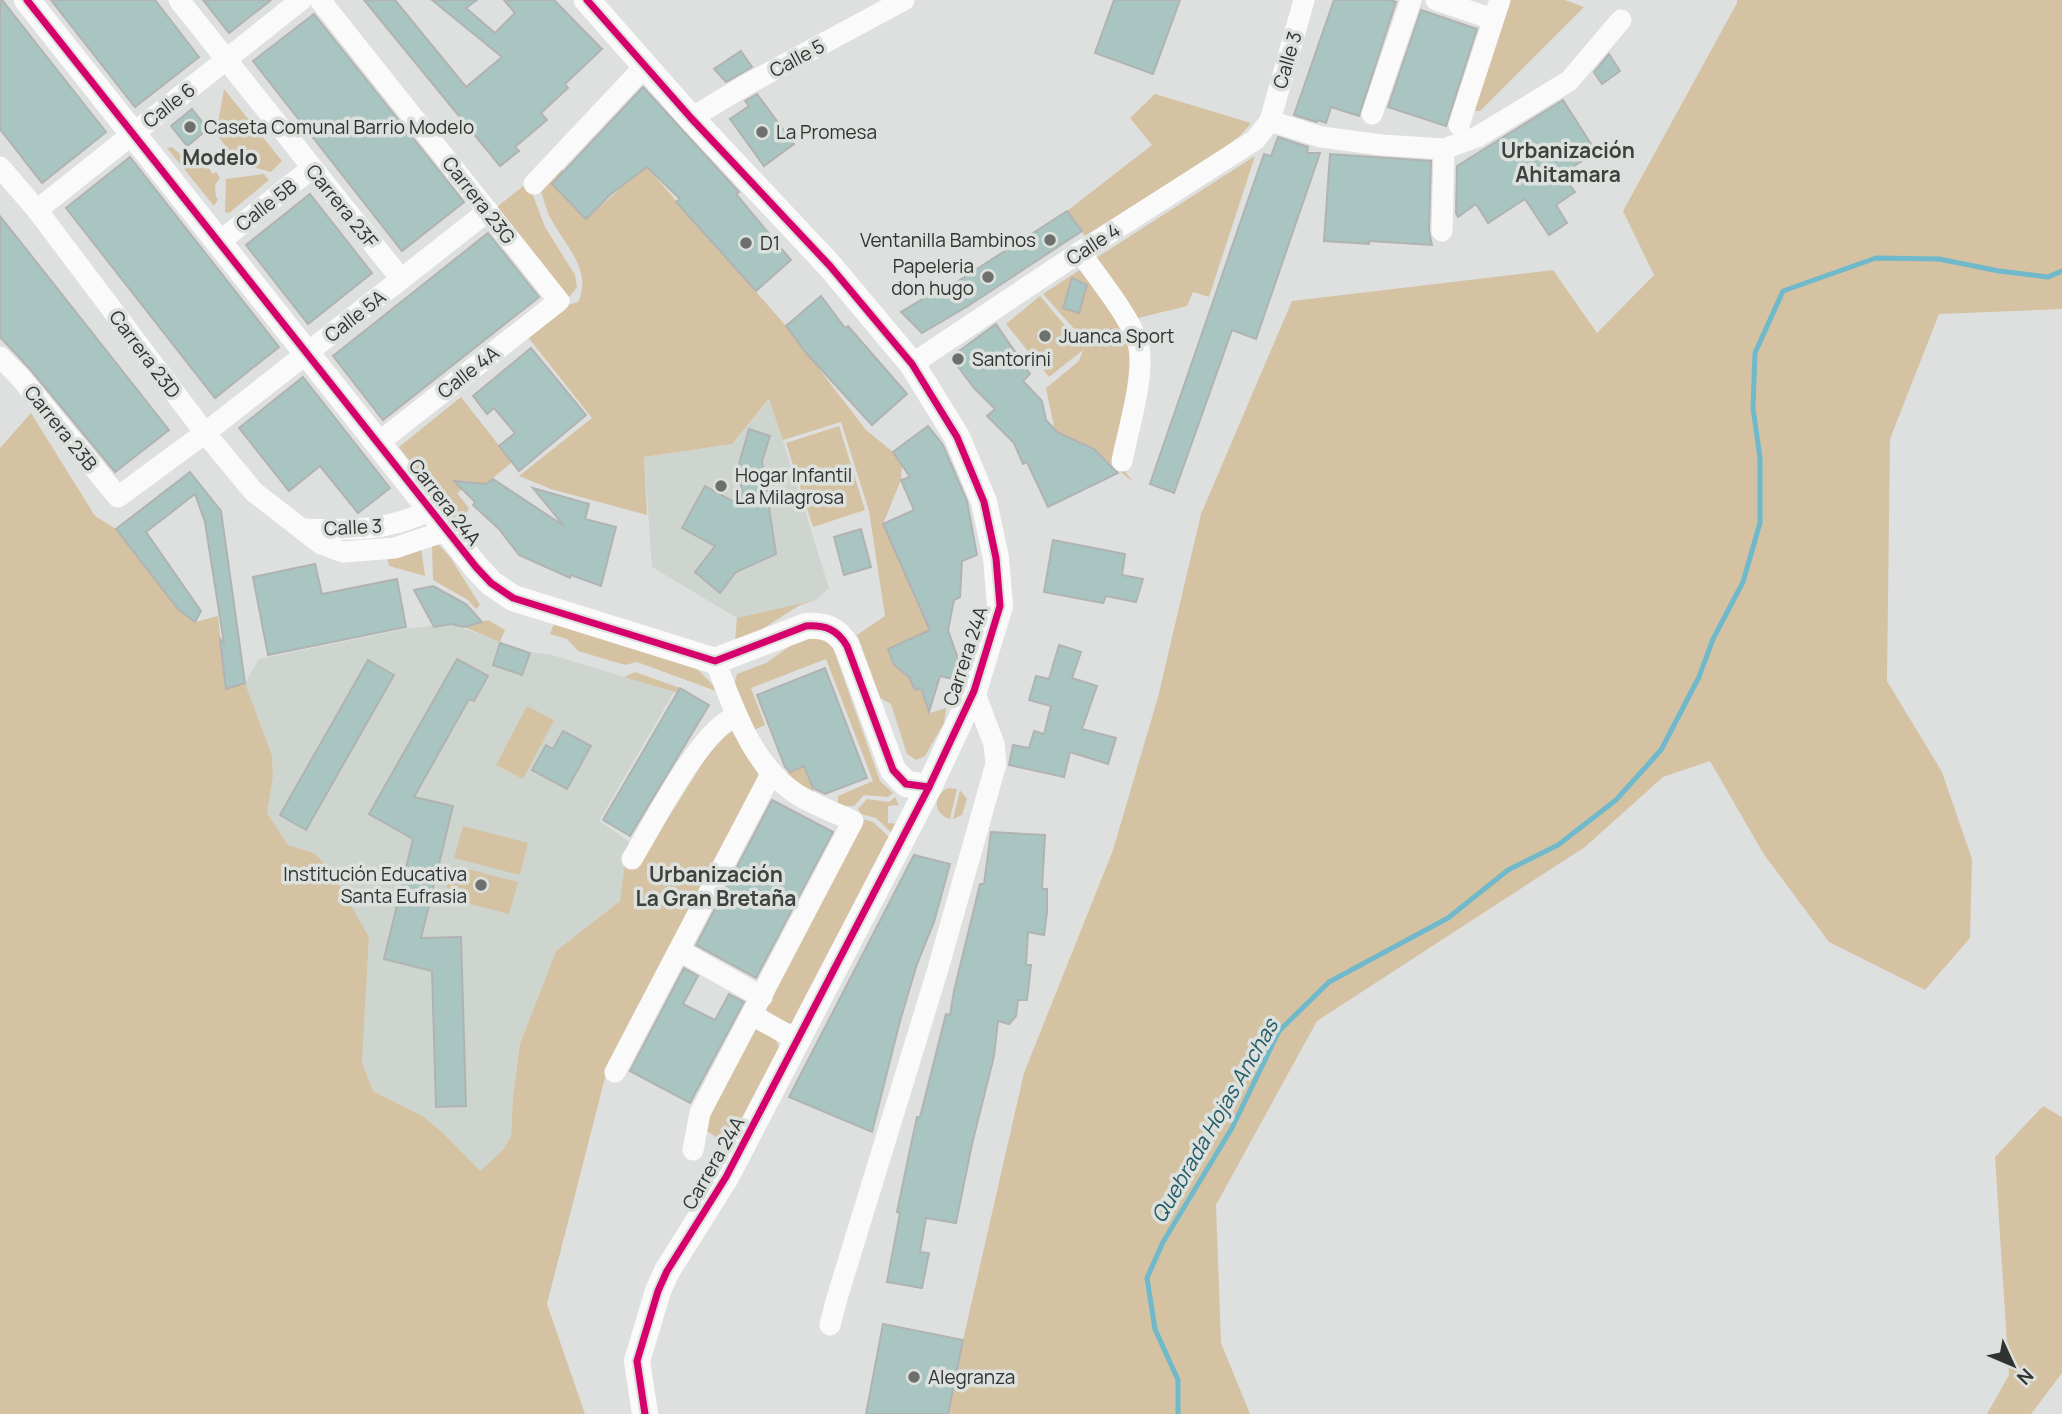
<svg xmlns="http://www.w3.org/2000/svg" width="2062" height="1414" viewBox="0 0 2062 1414" font-family="Manrope,sans-serif">
<rect width="100%" height="100%" fill="#dee0df"/>
<g fill="#ced5cf">
<polygon points="770,399 829,588 816,600 737,618 652,567 644,457 732,444"/>
<polygon points="451,624 530,652 552,655 674,692 599,821 633,844 620,901 556,951 520,1044 513,1096 511,1136 503,1150 480,1172 443,1133 424,1117 373,1091 362,1063 369,937 314,853 288,845 267,813 273,776 272,755 245,683 259,659 410,628"/>
</g>
<g fill="#d4c2a3">
<polygon points="1509,0 1565,0 1584,7 1480,111 1470,111"/>
<polygon points="1737,0 2062,0 2062,309 1939,314 1890,439 1887,681 1942,772 1972,859 1970,938 1925,990 1829,942 1763,853 1710,761 1663,777 1585,847 1317,1021 1216,1205 1221,1343 1250,1414 948,1414 963,1340 1024,1073 1113,850 1158,697 1201,514 1292,301 1553,270 1597,333 1654,275 1623,211 1737,3"/>
<polygon points="224,89 282,161 271,172 234,162 230,157 233,155 216,134"/>
<polygon points="1155,94 1251,123 1240,136 1208,159 1085,236 1067,211 1152,145 1130,118"/>
<polygon points="172,147 181,155 203,155 207,159 204,162 213,174 216,172 220,178 215,185 216,197 218,199 214,206 167,148"/>
<polygon points="1255,156 1209,297 1193,292 1187,306 1134,319 1093,260"/>
<path d="M645,165L786,326L866,430L893,452L902,467L901,480L883,524L930,630L888,650L895,666L909,677L915,690L920,688L930,713L946,708L944,723L925,756L916,760L907,754L891,704L880,698L857,635L885,616L869,511L841,422L783,440L769,399L732,444L644,457L647,515L551,489L519,476L592,418L527,336L563,306L578,302C593,272 566,246 552,221C546,211 544,199 540,189L562,169L587,219Z"/>
<polygon points="264,174 269,180 229,213 225,212 226,179"/>
<polygon points="528,182 545,227 575,275 577,287 570,296 563,297 497,207"/>
<polygon points="1081,269 1120,324 1130,348 1131,370 1117,461 1133,482 1093,449 1055,432 1046,388 1079,361 1083,350 1049,377 1006,324 1040,296 1084,348 1085,341 1043,294"/>
<polygon points="461,397 512,462 486,484 471,483 457,493 469,508 459,527 399,447"/>
<polygon points="31,413 95,516 116,529 178,609 195,622 218,616 226,689 245,683 272,755 273,776 267,813 288,845 314,853 329,868 369,937 362,1063 373,1091 424,1117 443,1133 480,1171 503,1150 511,1136 513,1096 520,1044 556,951 620,901 625,864 636,869 724,729 730,728 758,774 755,795 607,1070 547,1304 585,1414 0,1414 0,448"/>
<polygon points="839,426 865,510 813,527 786,443"/>
<polygon points="439,545 450,557 480,605 476,609 468,600 433,580 432,546"/>
<polygon points="421,547 425,576 389,566 387,557"/>
<polygon points="816,600 798,606 750,637 735,642 737,618"/>
<polygon points="488,620 505,630 500,642 464,627"/>
<polygon points="554,624 697,669 715,687 716,691 637,662 625,665 578,651 567,639 550,634"/>
<polygon points="823,633 832,645 880,781 893,793 888,797 864,795 854,806 838,806 838,796 873,781 826,659 751,688 765,725 754,730 734,686 737,674 766,663 806,635"/>
<polygon points="635,672 680,688 678,693 624,677"/>
<polygon points="527,706 554,720 523,779 496,765"/>
<polygon points="804,766 816,798 798,787 787,773"/>
<path d="M948,788L957,789L950,819C933,814 932,795 948,788Z"/>
<polygon points="960,790 967,799 962,815 953,819"/>
<polygon points="895,797 899,805 888,806 888,823 899,824 893,834 876,818 861,814 858,809 867,799 889,802"/>
<path d="M862,819L873,822L891,839L795,1023C782,1025 769,1019 765,1006Z"/>
<polygon points="463,826 528,843 520,875 454,858"/>
<polygon points="453,865 518,882 509,914 444,897"/>
<polygon points="755,1026 775,1036 780,1051 729,1146 707,1131 707,1114"/>
<polygon points="2043,1106 2062,1117 2062,1373 2031,1414 1987,1414 2009,1375 1995,1157"/>
</g>
<g fill="none" stroke-linecap="round" stroke-linejoin="round">
<polyline stroke="#6fb9cb" stroke-width="5" points="1178,1414 1178,1380 1155,1329 1147,1278 1163,1242 1232,1128 1279,1031 1329,982 1448,918 1508,870 1558,845 1616,800 1661,750 1699,677 1713,639 1743,582 1760,523 1760,458 1753,408 1755,353 1783,291 1876,258 1939,259 1999,271 2048,277 2062,271"/>
</g>
<g fill="#a8c5c1" stroke="#b1b3b3" stroke-width="2">
<polygon points="0,0 2,0 106,132 42,183 0,129"/>
<polygon points="51,0 155,0 199,57 135,107"/>
<polygon points="203,0 271,0 229,33"/>
<polygon points="364,0 395,0 466,87 502,57 432,0 477,0 466,8 495,33 515,13 504,0 554,0 602,49 565,84 568,88 541,113 547,120 515,147 519,151 500,166"/>
<polygon points="1114,0 1180,0 1153,74 1095,53"/>
<polygon points="1334,0 1390,0 1396,2 1359,116 1331,107 1326,123 1318,120 1317,122 1294,115"/>
<polygon points="1421,10 1477,29 1446,126 1388,107"/>
<polygon points="314,14 464,202 402,251 253,61"/>
<polygon points="741,51 752,67 726,82 714,69"/>
<polygon points="1609,54 1620,71 1602,84 1594,72"/>
<polygon points="643,87 739,192 736,194 791,260 756,291 676,202 680,199 647,167 611,194 586,219 552,184"/>
<polygon points="757,94 794,144 764,166 730,119 749,106 745,101"/>
<polygon points="1563,100 1596,152 1562,174 1575,192 1556,205 1567,223 1549,235 1525,199 1488,223 1476,204 1458,217 1456,213 1457,166"/>
<polygon points="192,109 208,129 187,146 171,126"/>
<polygon points="1278,137 1308,147 1307,153 1320,153 1256,339 1232,330 1174,493 1150,484 1264,154 1271,156"/>
<polygon points="1330,154 1431,161 1429,231 1432,245 1369,241 1369,244 1324,241"/>
<polygon points="130,157 279,347 215,398 66,208"/>
<polygon points="310,194 372,273 308,324 246,245"/>
<polygon points="1067,211 1082,231 968,306 922,333 901,312 931,294 952,285"/>
<polygon points="0,216 169,430 115,472 30,369 0,337"/>
<polygon points="488,233 539,297 383,420 333,356"/>
<polygon points="1072,278 1087,285 1079,313 1063,308"/>
<polygon points="821,296 845,328 848,326 907,394 872,425 807,354 786,326"/>
<polygon points="996,324 1030,374 1023,381 1042,401 1046,420 1057,432 1094,449 1118,473 1048,507 1027,462 1023,464 1014,443 987,416 995,409 974,388 951,357"/>
<polygon points="531,348 586,415 519,471 499,446 515,433 494,408 487,414 473,396"/>
<polygon points="303,377 390,488 358,513 320,466 289,491 239,428"/>
<polygon points="928,426 943,445 967,501 977,555 962,561 960,597 954,600 948,630 963,673 961,681 940,676 929,712 921,688 915,690 909,677 894,665 888,649 930,630 883,524 914,510 901,480 910,477 893,452"/>
<polygon points="749,429 770,436 762,461 776,554 736,572 720,593 695,572 715,546 682,528 705,486 743,507 739,464"/>
<polygon points="190,472 221,511 245,683 226,689 220,639 224,643 205,522 195,494 146,532 201,611 195,622 178,609 116,529"/>
<polygon points="493,479 564,526 533,488 589,504 585,519 616,527 601,586 571,575 570,578 519,555 499,529 473,505 475,502 454,481 486,484"/>
<polygon points="861,529 871,567 844,575 834,537"/>
<polygon points="1053,540 1125,554 1122,575 1143,579 1136,602 1106,596 1103,603 1044,592"/>
<polygon points="315,564 322,594 397,579 406,627 268,655 253,577"/>
<polygon points="433,586 466,604 482,622 464,627 451,624 434,627 414,590"/>
<polygon points="500,643 530,653 522,675 493,665"/>
<polygon points="1059,645 1081,652 1072,678 1097,686 1082,729 1116,738 1108,764 1070,752 1064,777 1009,765 1013,745 1029,748 1034,731 1044,734 1051,706 1029,700 1036,676 1049,679"/>
<polygon points="457,659 488,676 474,701 469,699 414,797 453,806 421,938 461,937 466,1106 436,1107 432,971 384,959 413,839 369,814"/>
<polygon points="368,660 394,675 306,830 280,815"/>
<polygon points="825,668 867,778 825,794 813,788 804,766 790,772 785,767 757,695"/>
<polygon points="680,688 709,705 630,836 603,820"/>
<polygon points="563,731 591,746 567,789 532,770 546,745 553,749"/>
<polygon points="772,800 833,832 756,978 696,945"/>
<polygon points="991,832 1045,835 1042,889 1047,889 1047,912 1044,935 1028,932 1026,965 1031,965 1027,1000 1018,1000 1016,1016 1009,1024 998,1021 994,1056 972,1144 956,1223 926,1218 920,1252 929,1253 922,1288 887,1282 900,1213 897,1212 909,1154 917,1117 920,1117 946,1014 950,1015 954,991 980,884 984,884"/>
<polygon points="914,855 950,864 934,922 917,964 900,1021 872,1132 789,1097"/>
<polygon points="684,968 698,976 683,1004 715,1020 729,994 744,1002 690,1103 630,1071"/>
<polygon points="883,1324 963,1340 948,1414 866,1414"/>
</g>
<g fill="none" stroke-linecap="round" stroke-linejoin="round">
<g stroke="#fafafa" stroke-width="21">
<polyline points="179,0 401,279"/>
<polyline points="320,0 559,301 378,443"/>
<polyline points="1436,0 1493,19"/>
<polyline points="1372,114 1411,0"/>
<polyline points="691,118 746,85 904,0"/>
<polyline points="1270,121 1321,137 1382,145 1444,149 1477,137 1569,81 1621,20"/>
<polyline points="1459,125 1500,0"/>
<polyline points="0,167 37,210 205,433 254,492 321,544 343,552 395,548 448,530"/>
<polyline points="534,184 645,66"/>
<polyline points="37,210 301,0"/>
<polyline points="1442,231 1444,149"/>
<polyline points="219,242 312,168"/>
<path d="M1080,252C1097,277 1129,315 1138,343C1146,373 1128,430 1122,461"/>
<polyline points="0,357 20,377 118,497 205,433 488,211"/>
<polyline points="912,364 1080,252 1255,140 1270,121 1304,0"/>
<path d="M302,529C351,530 385,532 431,510"/>
<path d="M632,859C654,823 700,729 737,716"/>
<polyline points="680,951 762,997"/>
<polyline points="752,1015 797,1040"/>
<polyline points="615,1072 771,774"/>
<path d="M693,1150L700,1113L853,821C834,812 813,805 795,793C750,762 735,710 715,661"/>
<polyline points="830,1325 837,1298 938,969 996,764 994,744 974,691"/>
</g>
<g stroke="#fafafa" stroke-width="26">
<path d="M27,0L476,567L491,583L513,598L715,661L806,626C825,625 837,629 847,646L893,770L906,784L929,787"/>
<polyline points="587,0 691,118 830,266 912,364 957,437 984,502 996,558 1000,606 974,691 929,787 726,1177 667,1271 658,1291 637,1361 645,1414"/>
</g>
<g stroke="#dde1de" stroke-width="11">
<g id="cycleway">
<path d="M27,0L476,567L491,583L513,598L715,661L806,626C825,625 837,629 847,646L893,770L906,784L929,787"/>
<polyline points="587,0 691,118 830,266 912,364 957,437 984,502 996,558 1000,606 974,691 929,787 726,1177 667,1271 658,1291 637,1361 645,1414"/>
</g>
</g>
<use href="#cycleway" stroke="#d6006c" stroke-width="7"/>
</g>
<g fill="#6e706e" stroke="#dde1de" stroke-width="2.5">
<circle cx="190" cy="127" r="7"/>
<circle cx="762" cy="132" r="7"/>
<circle cx="1050" cy="240" r="7"/>
<circle cx="746" cy="243" r="7"/>
<circle cx="988" cy="277" r="7"/>
<circle cx="1045" cy="336" r="7"/>
<circle cx="958" cy="359" r="7"/>
<circle cx="721" cy="486" r="7"/>
<circle cx="481" cy="885" r="7"/>
<circle cx="914" cy="1377" r="7"/>
</g>
<g text-anchor="middle" stroke-width="7" stroke-linejoin="round" paint-order="stroke">
<g font-size="19" fill="#313331" stroke="#dde1de">
<text transform="translate(797 58) rotate(-28)" y="7">Calle 5</text>
<text transform="translate(1287 60) rotate(-74)" y="7">Calle 3</text>
<text transform="translate(169 105) rotate(-38)" y="7">Calle 6</text>
<text transform="translate(479 200) rotate(52)" y="7">Carrera 23G</text>
<text transform="translate(266 205) rotate(-38)" y="7">Calle 5B</text>
<text transform="translate(342 206) rotate(51)" y="7">Carrera 23F</text>
<text transform="translate(1093 244) rotate(-33)" y="7">Calle 4</text>
<text transform="translate(355 316) rotate(-38)" y="7">Calle 5A</text>
<text transform="translate(145 354) rotate(53)" y="7">Carrera 23D</text>
<text transform="translate(468 372) rotate(-38)" y="7">Calle 4A</text>
<text transform="translate(61 428) rotate(51)" y="7">Carrera 23B</text>
<text transform="translate(445 502) rotate(52)" y="7">Carrera 24A</text>
<text transform="translate(353 527) rotate(-3)" y="7">Calle 3</text>
<text transform="translate(965 656) rotate(-72)" y="7">Carrera 24A</text>
<text transform="translate(713 1163) rotate(-60)" y="7">Carrera 24A</text>
</g>
<g font-size="19" fill="#313331" stroke="#dde1de" text-anchor="start">
<text x="204" y="134">Caseta Comunal Barrio Modelo</text>
<text x="776" y="139">La Promesa</text>
<text x="1036" y="247" text-anchor="end">Ventanilla Bambinos</text>
<text x="760" y="250">D1</text>
<text x="974" y="273" text-anchor="end">Papeleria<tspan x="974" dy="22">don hugo</tspan></text>
<text x="1059" y="343">Juanca Sport</text>
<text x="972" y="366">Santorini</text>
<text x="735" y="482">Hogar Infantil<tspan x="735" dy="22">La Milagrosa</tspan></text>
<text x="467" y="881" text-anchor="end">Institución Educativa<tspan x="467" dy="22">Santa Eufrasia</tspan></text>
<text x="928" y="1384">Alegranza</text>
</g>
<g font-size="21" font-weight="bold" fill="#3e413e" stroke="#dde1de">
<text x="1568" y="158">Urbanización<tspan x="1568" dy="24">Ahitamara</tspan></text>
<text x="220" y="165">Modelo</text>
<text x="716" y="882">Urbanización<tspan x="716" dy="24">La Gran Bretaña</tspan></text>
</g>
<g font-size="21" font-style="italic" fill="#225b69" stroke="#dde1de">
<text transform="translate(1215 1121) rotate(-60)" y="7">Quebrada Hojas Anchas</text>
</g>
</g>
<g transform="translate(2013 1365) rotate(134)" stroke="#dde1de" stroke-width="5" paint-order="stroke">
<path d="M0-5L12 26L0 18L-12 26Z" fill="#313331"/>
<text y="-10" font-size="19" font-weight="bold" text-anchor="middle" fill="#313331">N</text>
</g>
</svg>
